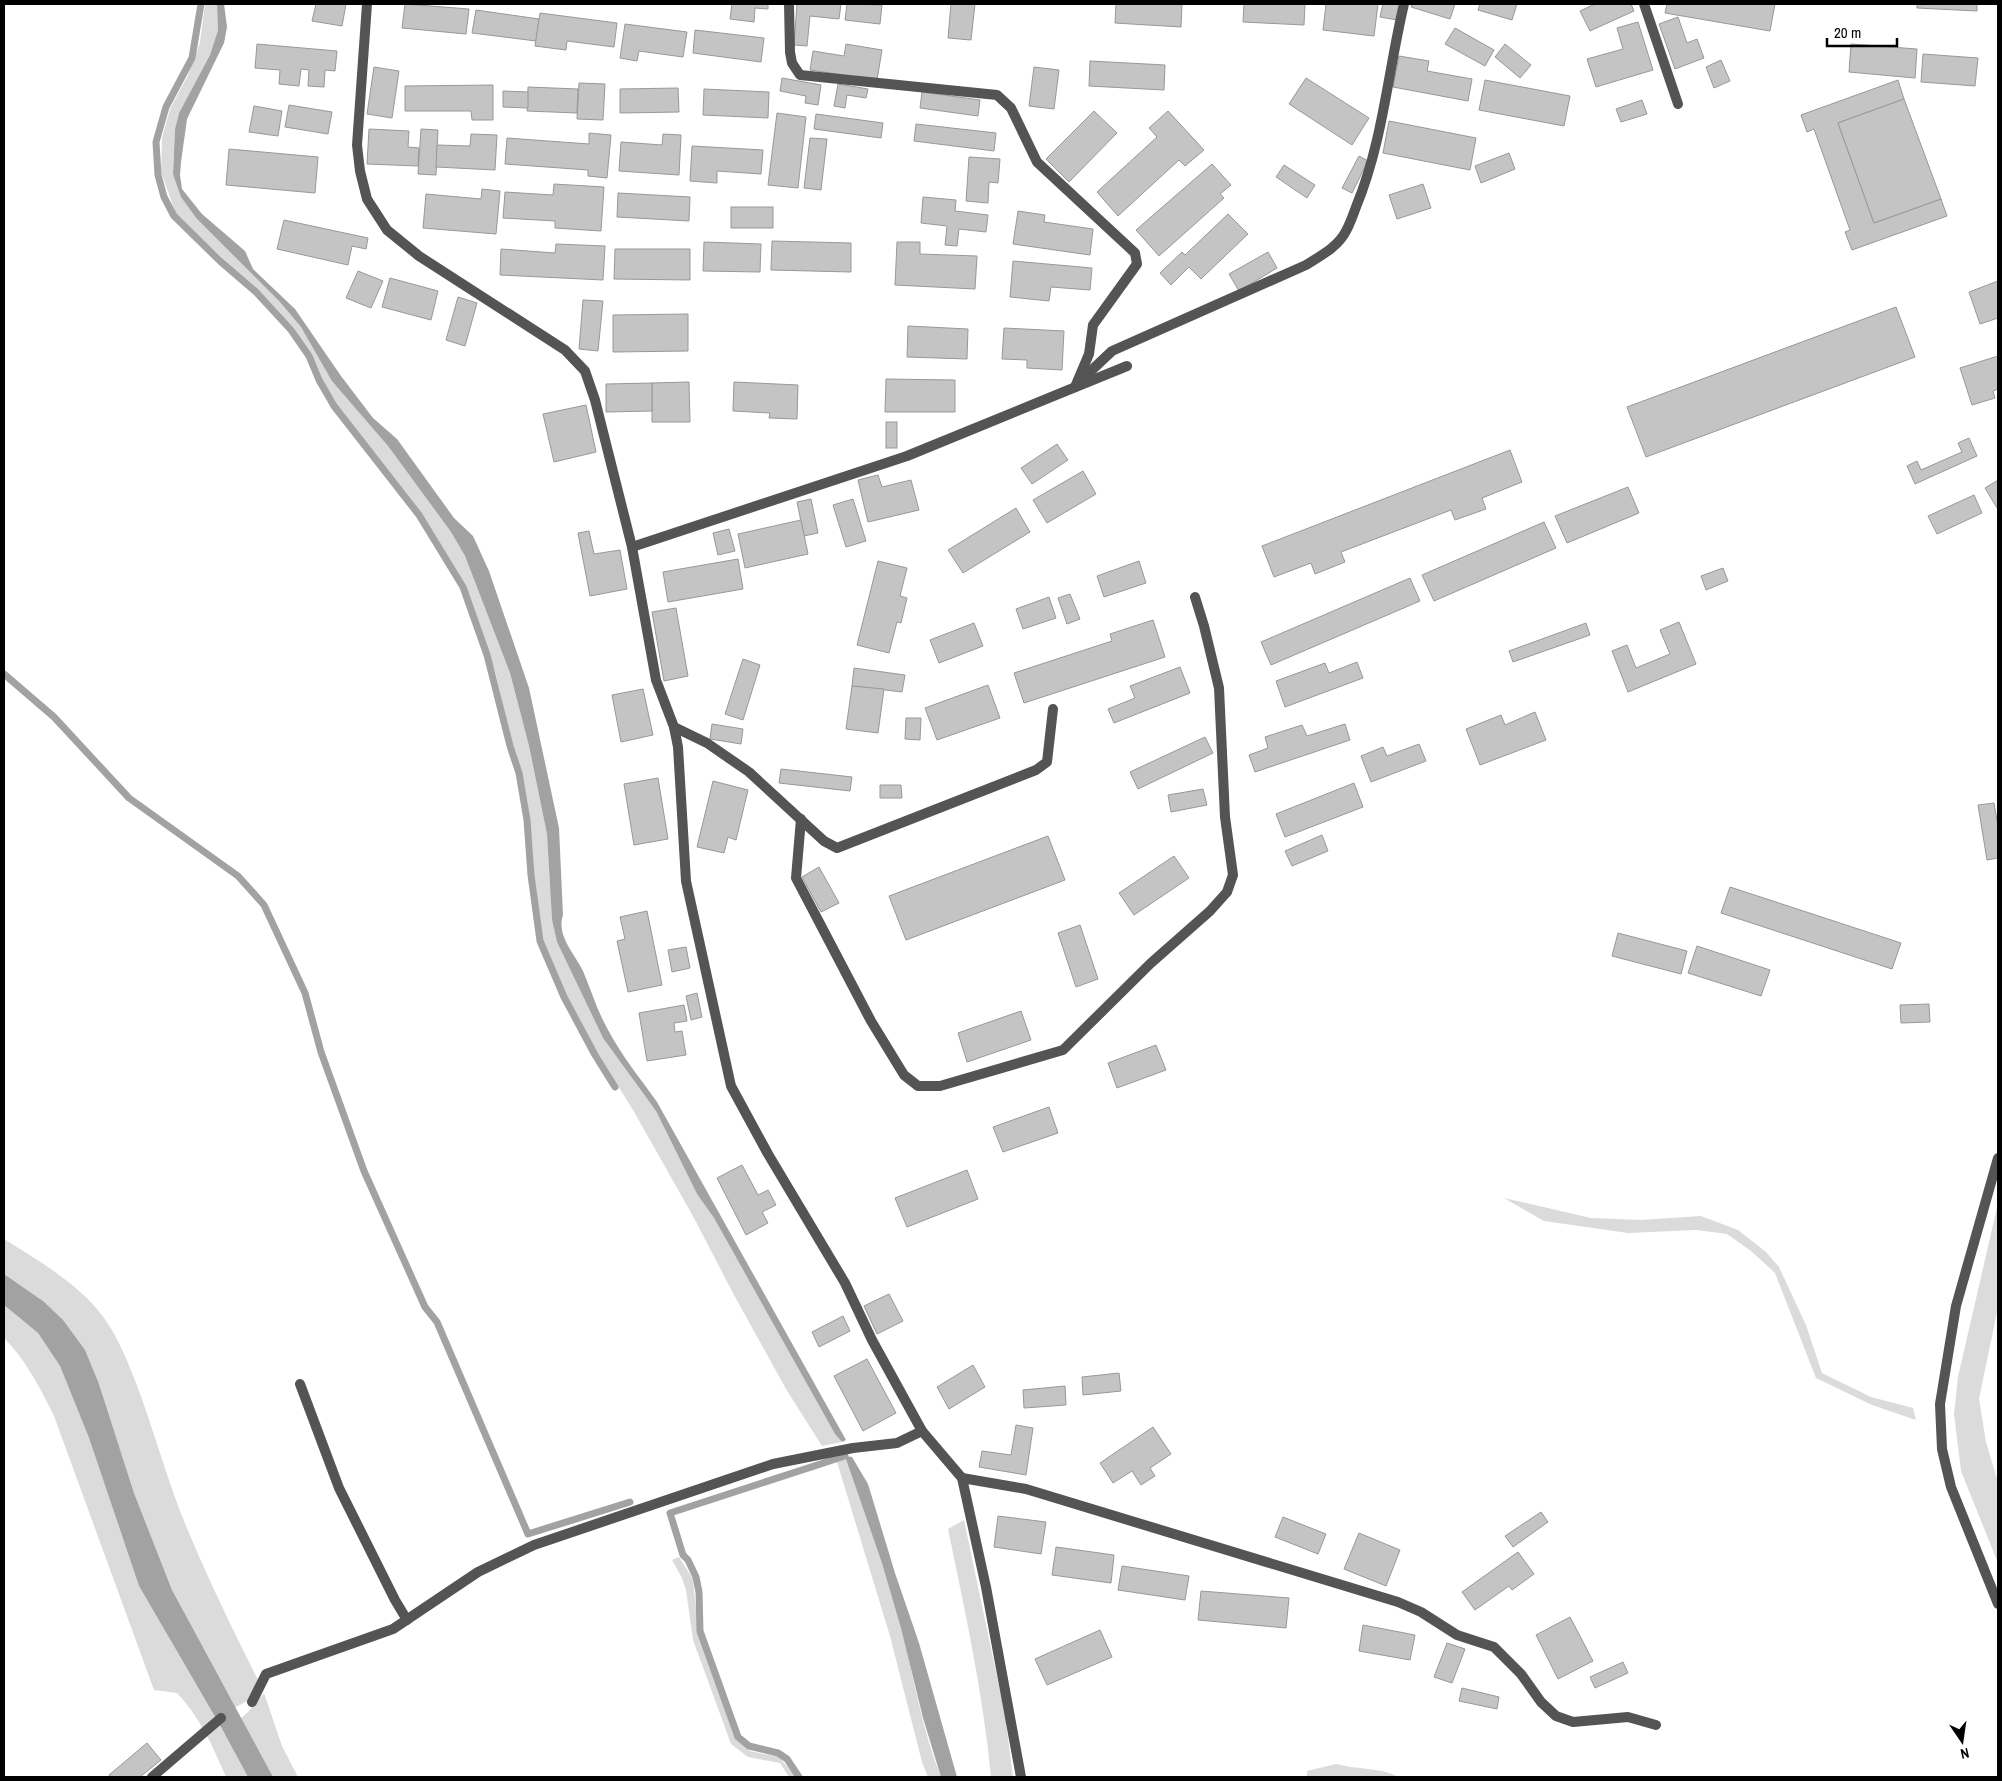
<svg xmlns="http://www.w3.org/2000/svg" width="2002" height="1781" viewBox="0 0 2002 1781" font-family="'Archivo Narrow',sans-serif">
<rect width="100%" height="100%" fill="#fff"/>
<g fill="#dbdbdb">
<polygon points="205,4 217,4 218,30 210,55 179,113 175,129 173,174 197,219 279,301 301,327 315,349 364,418 388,446 451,532 465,556 510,673 529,746 547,834 552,920 557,942 603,1038 656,1111 697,1194 714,1218 835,1434 842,1442 822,1446 786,1389 734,1295 694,1218 633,1110 598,1054 557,977 543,941 534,876 533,852 527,799 521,771 513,747 496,675 465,587 421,514 337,405 322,380 306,346 294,328 264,297 176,214 161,172 162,138 170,109 187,77 195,58 200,42"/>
<polygon points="1504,1198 1591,1218 1641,1220 1701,1216 1738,1230 1766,1252 1779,1267 1806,1325 1822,1373 1871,1397 1913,1408 1916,1420 1872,1405 1816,1378 1775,1273 1751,1251 1727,1234 1696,1230 1628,1233 1544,1221"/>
<polygon points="1998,1203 1998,1307 1979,1399 1986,1442 1998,1482 1998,1563 1961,1471 1954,1414 1958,1377"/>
<path d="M4,1239C36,1259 72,1280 97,1309C115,1330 126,1357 136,1383C152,1425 164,1469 180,1511C203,1569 230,1624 258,1680L249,1700L234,1708L172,1590L134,1493L99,1384L43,1301L4,1274Z"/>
<path d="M4,1305L38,1333L60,1366L89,1438L139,1586L221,1727L248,1777H226C213,1747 200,1717 177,1693L154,1690L54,1416C40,1388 26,1360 4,1338Z"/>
<path d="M847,1459C868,1515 887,1572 902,1630C914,1679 922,1730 941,1777H928L922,1762L890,1636L837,1462Z"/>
<path d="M964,1520L1005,1715L1013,1777H991C983,1693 965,1611 948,1529Z"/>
<polygon points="679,1557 693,1579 698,1632 736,1740 750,1751 779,1757 796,1777 789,1777 780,1763 748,1757 731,1744 693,1640 686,1590 682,1578 672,1560"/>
<polygon points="264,1693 282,1746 298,1777 273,1777 240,1719 247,1713"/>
<path d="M1336,1764C1358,1770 1379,1767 1399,1777H1307V1771Z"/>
</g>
<g fill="#a2a2a2">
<path d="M217,4H224L227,27L224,43L187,119L181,162L180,175L182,189L202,214L245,251L253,269L295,309L341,376L373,418L397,439L454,518L473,536L489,571L529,688L559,828L563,915C556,936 575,954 583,971C591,990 597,1010 607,1028C621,1055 640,1078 657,1102L846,1440L842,1442L835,1434L714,1218L697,1194L656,1111L603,1038L557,942L552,920L547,834L529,746L510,673L465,556L451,532L388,446L332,381L301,327L279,301L197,219L181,197L173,174L175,129L179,113L210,55L218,30Z"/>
<polygon points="4,1274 43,1301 63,1320 85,1350 99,1384 134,1493 172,1590 273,1777 248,1777 221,1727 139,1586 89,1438 60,1366 38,1333 4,1305"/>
<polygon points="845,1456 852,1457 868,1484 895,1573 919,1643 957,1777 941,1777 923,1718 901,1628 882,1563"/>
</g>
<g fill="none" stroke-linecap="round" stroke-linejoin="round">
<g stroke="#a2a2a2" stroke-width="7">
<polyline points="201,4 192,58 166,107 156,142 158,175 164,197 174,216 220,261 256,292 291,330 309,356 319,380 334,406 419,515 463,587 487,655 510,746 519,773 527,820 531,875 540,941 564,997 595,1055 615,1087"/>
<polyline points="4,674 54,717 129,798 238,876 264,905 305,993 321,1052 364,1171 425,1307 437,1322 528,1534 630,1502"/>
<polyline points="799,1777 787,1759 778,1753 749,1746 738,1737 700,1631 699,1592 696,1577 688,1560 683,1555 670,1513 845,1456"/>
</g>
</g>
<g fill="#c4c4c4" stroke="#989898">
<polygon points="316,4 346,4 342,26 312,21"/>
<polygon points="405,4 469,9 466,34 402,28"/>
<polygon points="732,4 768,4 768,9 755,8 754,22 730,19"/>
<polygon points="797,4 841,4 839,19 810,16 807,46 794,45"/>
<polygon points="847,4 882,5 880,24 845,20"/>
<polygon points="951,4 975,4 971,40 948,38"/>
<polygon points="1116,4 1182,4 1181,27 1115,23"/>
<polygon points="1244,4 1305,4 1304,25 1243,22"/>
<polygon points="1326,4 1378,4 1374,36 1323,30"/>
<polygon points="1383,4 1400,4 1397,20 1380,17"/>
<polygon points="1412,4 1455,4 1450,19 1411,7"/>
<polygon points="1480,4 1517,4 1512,20 1478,10"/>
<polygon points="1595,4 1631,4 1634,11 1590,31 1580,11"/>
<polygon points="1667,4 1775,4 1770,31 1665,13"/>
<polygon points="1917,4 1977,4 1977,11 1917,8"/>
<polygon points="476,10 539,19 536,41 472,33"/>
<polygon points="540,13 617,23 614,47 567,41 566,50 535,46"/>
<polygon points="1678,17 1687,43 1697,39 1704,58 1675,69 1659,24"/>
<polygon points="1638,22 1653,70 1596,87 1587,59 1623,49 1617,28"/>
<polygon points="625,24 687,32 683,57 639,51 637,61 620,58"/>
<polygon points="1455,28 1494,50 1485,66 1445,44"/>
<polygon points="695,30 764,38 761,62 693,53"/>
<polygon points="257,44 337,51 335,71 325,70 324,87 308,86 309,70 301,69 299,86 279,84 280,70 255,68"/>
<polygon points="846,44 882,50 877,80 810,70 813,51 844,56"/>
<polygon points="1505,44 1531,65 1520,78 1495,57"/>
<polygon points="1851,44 1917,49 1915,78 1849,72"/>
<polygon points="1923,54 1978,58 1975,86 1921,82"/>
<polygon points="1399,56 1429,61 1427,71 1472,79 1468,101 1393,87"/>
<polygon points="1721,60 1730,81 1714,88 1706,67"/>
<polygon points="1090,61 1165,65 1164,90 1089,86"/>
<polygon points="374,67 399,71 392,118 367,114"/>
<polygon points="1034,67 1059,70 1054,109 1029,106"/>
<polygon points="782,78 821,85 818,105 805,103 806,96 780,91"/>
<polygon points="1306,78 1369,118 1352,145 1289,104"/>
<polygon points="1485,80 1570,96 1564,126 1479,110"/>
<polygon points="1898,80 1904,99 1838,123 1874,223 1941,199 1947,216 1852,250 1845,232 1850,230 1814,129 1807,132 1801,115"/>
<polygon points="579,83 605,84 603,120 577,119"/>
<polygon points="838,84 868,89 866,98 847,95 845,108 834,106"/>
<polygon points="493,85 493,120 472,120 471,111 405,111 405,86"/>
<polygon points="528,87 578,89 577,113 527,111"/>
<polygon points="678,88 679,112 620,113 620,89"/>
<polygon points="704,89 769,92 768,118 703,115"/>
<polygon points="503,91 528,92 528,108 503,107"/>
<polygon points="922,92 980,100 978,116 920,108"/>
<polygon points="1904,99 1941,199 1874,223 1838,123"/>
<polygon points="1642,100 1647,114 1621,122 1616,109"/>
<polygon points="289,105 332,112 328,134 285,127"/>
<polygon points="254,106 282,111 278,136 249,132"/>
<polygon points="1094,111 1117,133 1069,182 1046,159"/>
<polygon points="1168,111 1204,150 1185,166 1179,160 1118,216 1097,192 1157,137 1149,128"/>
<polygon points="777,113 806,117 798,188 768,185"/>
<polygon points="816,114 883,123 881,138 814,129"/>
<polygon points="1389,121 1476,138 1470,170 1383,153"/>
<polygon points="916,124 996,133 994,151 914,141"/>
<polygon points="369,129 409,131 408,147 419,148 418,166 367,164"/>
<polygon points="421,129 438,130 436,175 418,174"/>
<polygon points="589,133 611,135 607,178 588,176 588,170 505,164 507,138 589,144"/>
<polygon points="471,134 497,135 495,170 436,167 437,145 470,146"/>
<polygon points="663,134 681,135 679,175 619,171 621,142 662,145"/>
<polygon points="810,138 827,139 821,190 804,188"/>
<polygon points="692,146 763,150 761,174 717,171 717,183 690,181"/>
<polygon points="229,149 318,157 315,193 226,185"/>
<polygon points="1509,153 1515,169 1481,183 1475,166"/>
<polygon points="1359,156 1368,161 1352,193 1342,188"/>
<polygon points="969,157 1000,159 998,183 989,182 988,203 966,201"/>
<polygon points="1212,164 1231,185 1220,194 1224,198 1159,256 1136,230"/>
<polygon points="1284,165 1315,185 1307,198 1276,177"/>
<polygon points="554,184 604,187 601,231 555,228 555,221 503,218 505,192 553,195"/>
<polygon points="1423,184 1431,208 1397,219 1389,195"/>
<polygon points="482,189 500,191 496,234 423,228 426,194 481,199"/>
<polygon points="618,193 690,197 689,221 617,217"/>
<polygon points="923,197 956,200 955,211 988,215 986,232 959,229 957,246 945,245 947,226 921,223"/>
<rect x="731" y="207" width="42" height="21"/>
<polygon points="1018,211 1045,215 1044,222 1093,229 1090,255 1013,244"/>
<polygon points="1228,214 1248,234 1201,279 1189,267 1171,285 1160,273 1182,252 1185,255"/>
<polygon points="284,220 368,238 366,249 352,246 348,265 277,249"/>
<polygon points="772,241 851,243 851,272 771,270"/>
<polygon points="704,242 761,244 760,272 703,271"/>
<polygon points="897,242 920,242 920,254 977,256 975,289 895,285"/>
<polygon points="556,244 605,246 603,280 500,275 501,249 555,253"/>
<polygon points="615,249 690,249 690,280 614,279"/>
<polygon points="1268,252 1277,268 1239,291 1229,274"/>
<polygon points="1013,261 1092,268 1090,290 1051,287 1049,301 1010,297"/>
<polygon points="358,271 383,281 371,308 346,298"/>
<polygon points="390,278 438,291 431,320 382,307"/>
<polygon points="1998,281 1998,318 1980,324 1969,292"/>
<polygon points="458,297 477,303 465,346 446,340"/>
<polygon points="583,300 603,301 598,351 579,349"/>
<polygon points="1896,307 1915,357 1646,457 1627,407"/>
<polygon points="688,314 688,351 613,352 613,315"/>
<polygon points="908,326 968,329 967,359 907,357"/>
<polygon points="1004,328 1064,331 1062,370 1027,368 1027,360 1002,359"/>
<polygon points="1998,356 1998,389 1993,391 1995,398 1972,405 1960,368"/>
<polygon points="886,379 955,380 955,412 885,412"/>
<polygon points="689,382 690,422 652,422 652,383"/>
<polygon points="734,382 798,385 797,419 769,418 770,413 733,411"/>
<polygon points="652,383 652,411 606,412 606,384"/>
<polygon points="586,405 596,452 554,462 543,414"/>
<rect x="886" y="422" width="11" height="26"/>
<polygon points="1969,438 1977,456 1915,484 1907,466 1917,461 1921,470 1962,452 1958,443"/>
<polygon points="1057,444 1068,460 1032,484 1021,468"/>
<polygon points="1510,450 1522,482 1482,498 1486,509 1455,520 1451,510 1341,552 1345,562 1315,574 1311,563 1274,577 1262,546"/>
<polygon points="1083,471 1096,494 1047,523 1033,500"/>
<polygon points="878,475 882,487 911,480 919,510 868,522 858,480"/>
<polygon points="1998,480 1998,507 1997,508 1985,488"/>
<polygon points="1628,487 1639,513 1567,543 1555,516"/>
<polygon points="1974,495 1982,513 1937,534 1928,516"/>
<polygon points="811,499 818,533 804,536 797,502"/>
<polygon points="853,499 866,541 846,547 833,505"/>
<polygon points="1016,508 1030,532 963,573 948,550"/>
<polygon points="801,520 808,554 745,568 738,534"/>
<polygon points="1544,522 1556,548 1434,601 1422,575"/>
<polygon points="729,529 735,551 718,555 713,533"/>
<polygon points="589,531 594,554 620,550 627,589 590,596 578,533"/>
<polygon points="738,559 743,589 668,602 663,572"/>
<polygon points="878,561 907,568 900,596 907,598 901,623 897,622 889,653 857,645"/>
<polygon points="1139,561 1146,583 1104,597 1097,576"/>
<polygon points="1723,568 1728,581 1706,590 1701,576"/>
<polygon points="1410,578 1420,601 1271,665 1261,642"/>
<polygon points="1070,594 1080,619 1067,624 1058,598"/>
<polygon points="1049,597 1056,618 1023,629 1016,609"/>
<polygon points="676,608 688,676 664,681 652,612"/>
<polygon points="1153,620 1165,657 1024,703 1014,673 1112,641 1110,634"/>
<polygon points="1679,622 1696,664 1628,692 1612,651 1627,645 1636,668 1670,654 1660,630"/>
<polygon points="974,623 983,646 939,663 930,640"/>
<polygon points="1586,623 1590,635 1513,662 1509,651"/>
<polygon points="743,659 760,665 743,720 725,714"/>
<polygon points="1357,662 1363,678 1285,707 1276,681 1325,663 1329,673"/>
<polygon points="1180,667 1190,693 1114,723 1108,709 1135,698 1130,686"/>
<polygon points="854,668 905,675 902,692 852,686"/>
<polygon points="988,685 1000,718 937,740 925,708"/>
<polygon points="852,686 884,689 878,733 846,729"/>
<polygon points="643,689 653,735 621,742 612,695"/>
<polygon points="1535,712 1546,740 1480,765 1466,729 1501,715 1505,725"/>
<polygon points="906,718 921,718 920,740 905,739"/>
<polygon points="712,724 743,729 741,744 710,739"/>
<polygon points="1345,724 1350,740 1255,772 1249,755 1268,748 1265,737 1302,725 1307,736"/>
<polygon points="1205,737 1213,753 1138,789 1130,772"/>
<polygon points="1419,744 1426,761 1371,782 1361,756 1383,747 1387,756"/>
<polygon points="781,769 852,777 850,791 779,783"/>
<polygon points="658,778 668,839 634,845 624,784"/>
<polygon points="713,781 748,790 736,840 728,837 724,853 697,847"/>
<polygon points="1354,783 1363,807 1285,837 1276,814"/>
<polygon points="880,785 901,785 902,798 880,798"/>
<polygon points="1203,789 1207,805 1171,812 1168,795"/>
<polygon points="1994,803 1998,826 1998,858 1987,860 1978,805"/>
<polygon points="1322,835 1328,851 1292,866 1285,851"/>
<polygon points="1048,836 1065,880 906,940 889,896"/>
<polygon points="1174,856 1189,878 1134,915 1119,893"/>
<polygon points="819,867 839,903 821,912 802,877"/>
<polygon points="1730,887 1901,943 1892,969 1721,913"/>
<polygon points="647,911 662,985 628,992 617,941 625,939 620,917"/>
<polygon points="1080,925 1098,979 1076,987 1058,933"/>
<polygon points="1618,933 1687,951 1681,974 1612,956"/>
<polygon points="1697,946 1770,970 1761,996 1688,973"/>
<polygon points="686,947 690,968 672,972 668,950"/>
<polygon points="697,993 702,1017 691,1020 686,996"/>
<polygon points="1929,1004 1930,1022 1901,1023 1900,1005"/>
<polygon points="684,1005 687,1021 674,1023 675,1032 682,1031 686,1055 647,1061 639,1013"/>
<polygon points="1021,1011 1031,1040 967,1062 958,1033"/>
<polygon points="1156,1045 1166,1070 1117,1088 1108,1063"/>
<polygon points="1049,1107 1058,1133 1003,1152 993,1127"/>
<polygon points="742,1165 758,1195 768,1190 776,1205 762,1212 768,1223 746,1235 717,1178"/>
<polygon points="967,1170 978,1199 907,1227 895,1198"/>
<polygon points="889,1294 903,1321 877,1334 864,1306"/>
<polygon points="843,1316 850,1331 819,1347 812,1332"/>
<polygon points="867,1359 896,1413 863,1431 834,1376"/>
<polygon points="973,1365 985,1387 949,1409 937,1387"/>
<polygon points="1119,1373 1121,1391 1083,1395 1082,1377"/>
<polygon points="1065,1386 1066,1405 1024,1408 1023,1390"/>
<polygon points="1016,1425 1033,1428 1026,1475 979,1467 982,1451 1011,1455"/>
<polygon points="1153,1427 1171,1454 1150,1468 1155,1476 1141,1485 1132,1471 1113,1483 1100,1463"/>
<polygon points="1541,1512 1548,1522 1513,1547 1505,1536"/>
<polygon points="998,1516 1046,1522 1041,1554 994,1547"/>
<polygon points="1283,1517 1326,1534 1318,1554 1275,1537"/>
<polygon points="1359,1533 1400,1550 1386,1586 1344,1569"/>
<polygon points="1056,1547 1114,1555 1111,1583 1052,1575"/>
<polygon points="1518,1552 1534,1574 1512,1590 1509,1586 1475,1610 1462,1592"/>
<polygon points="1122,1566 1189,1576 1185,1600 1118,1590"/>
<polygon points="1201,1591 1289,1598 1286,1628 1198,1620"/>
<polygon points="1570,1617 1593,1661 1558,1679 1536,1635"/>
<polygon points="1363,1625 1415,1635 1410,1660 1359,1651"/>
<polygon points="1100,1630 1112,1657 1047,1685 1035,1659"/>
<polygon points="1447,1643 1465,1649 1452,1683 1434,1677"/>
<polygon points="1623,1662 1628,1673 1595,1688 1590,1677"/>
<polygon points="1462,1688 1499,1697 1497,1709 1459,1701"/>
<polygon points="147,1743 161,1760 140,1777 110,1777 109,1775"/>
</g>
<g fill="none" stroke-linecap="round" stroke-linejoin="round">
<g stroke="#545454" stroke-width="10">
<polyline points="367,4 357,145 360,171 367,199 387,230 419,256 565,350 585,371 595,400 632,547 656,680 674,727 678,747 686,881 731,1086 768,1154 845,1283 872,1340 922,1431 962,1478 986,1587 1021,1777"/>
<polyline points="789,4 790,52 792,63 800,75 997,95 1011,108 1037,162 1135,253 1137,264 1093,325 1089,354 1075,387"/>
<polyline points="1644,4 1678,104"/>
<path d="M1077,384L1112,351L1306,265C1320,256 1338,247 1346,231C1350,224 1353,215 1356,207C1383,142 1388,71 1404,4"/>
<polyline points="632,547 907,456 1127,366"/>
<polyline points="674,727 707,743 749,772 824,841 837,848 1036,770 1047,762 1053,709"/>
<polyline points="801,819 796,878 871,1021 904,1075 918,1086 940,1086 1063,1050 1151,963 1210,911 1227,892 1233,875 1225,817 1219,688 1204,626 1195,597"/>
<polyline points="300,1384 339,1488 395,1600 407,1620"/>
<polyline points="962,1478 1026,1489 1398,1602 1421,1612 1457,1635 1494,1647 1521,1674 1541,1702 1556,1716 1573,1722 1628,1717 1656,1725"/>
<polyline points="252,1702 266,1674 393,1629 478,1572 534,1545 773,1464 853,1448 897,1443 922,1431"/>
<polyline points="152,1777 221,1718"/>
</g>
<polyline stroke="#545454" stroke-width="10" points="1998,1158 1956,1306 1940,1404 1942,1449 1951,1487 1998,1604"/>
</g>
<rect width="2002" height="1781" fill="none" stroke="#000000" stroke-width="10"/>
<g transform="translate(1962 1741) rotate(167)" stroke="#ffffff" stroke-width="4" paint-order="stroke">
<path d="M0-4L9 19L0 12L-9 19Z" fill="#000000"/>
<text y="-8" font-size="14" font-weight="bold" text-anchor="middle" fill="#000000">N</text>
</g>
<path d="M1827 38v8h70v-8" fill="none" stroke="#000000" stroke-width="2.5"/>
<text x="1834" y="38" font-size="15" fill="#000000" stroke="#ffffff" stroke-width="4" paint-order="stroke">20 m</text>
</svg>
